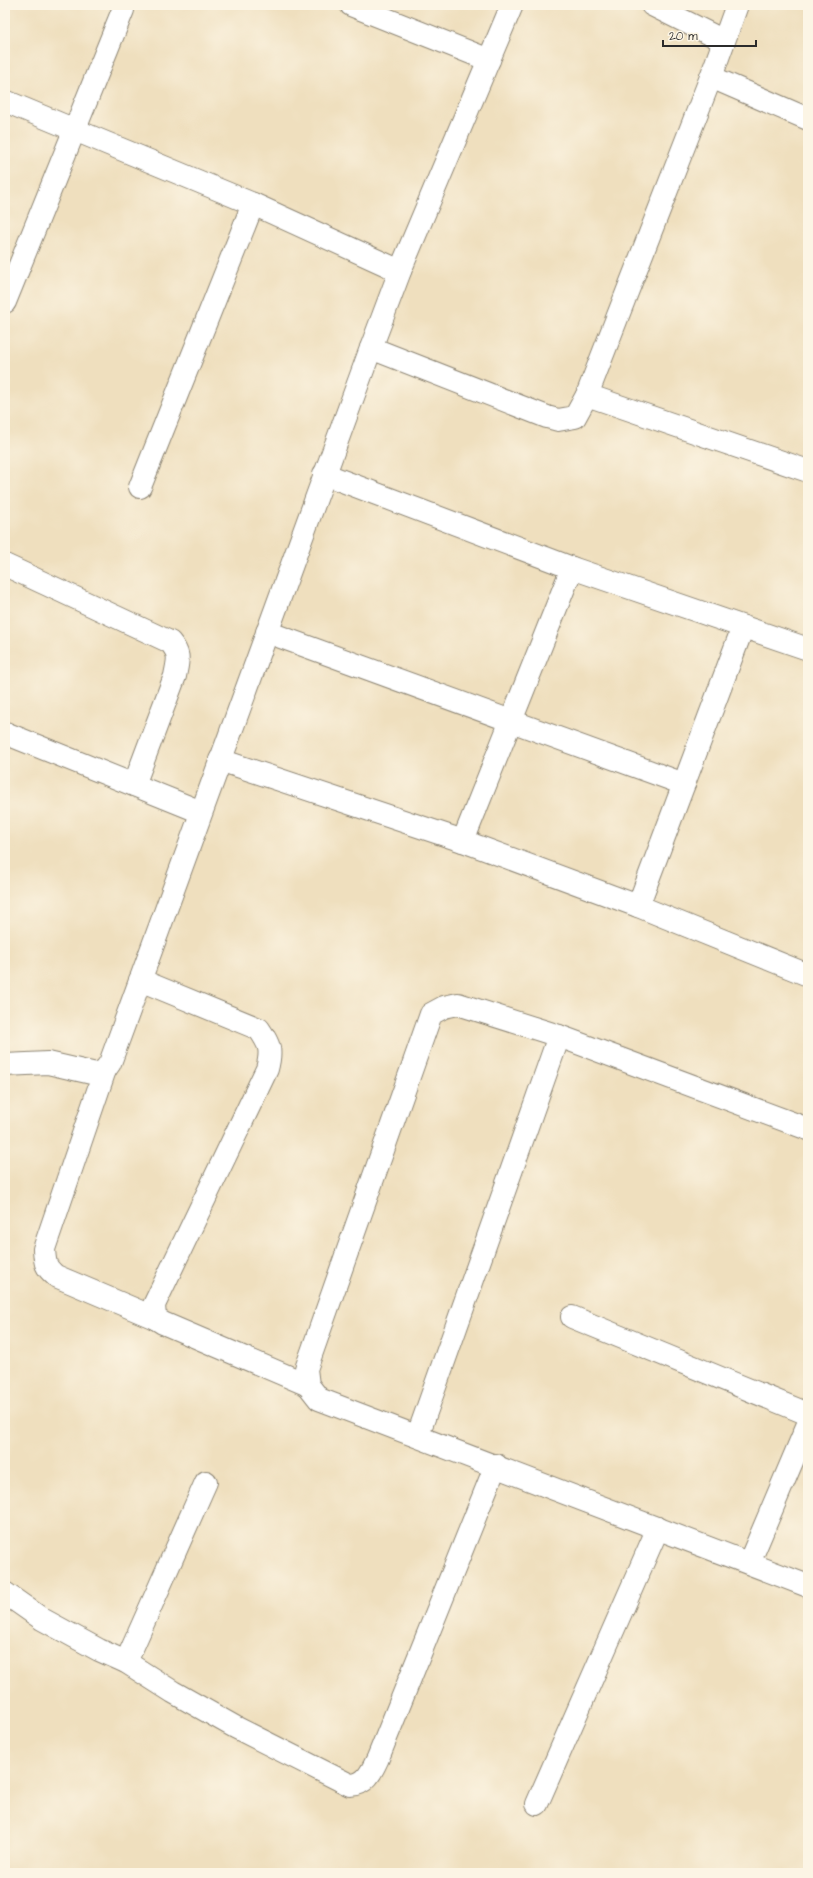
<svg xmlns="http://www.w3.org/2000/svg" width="813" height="1878" viewBox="0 0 813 1878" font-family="'Architects Daughter',sans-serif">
<rect width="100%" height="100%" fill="#fcf5e5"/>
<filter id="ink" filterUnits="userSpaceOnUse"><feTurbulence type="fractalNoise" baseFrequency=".025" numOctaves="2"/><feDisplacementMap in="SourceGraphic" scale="8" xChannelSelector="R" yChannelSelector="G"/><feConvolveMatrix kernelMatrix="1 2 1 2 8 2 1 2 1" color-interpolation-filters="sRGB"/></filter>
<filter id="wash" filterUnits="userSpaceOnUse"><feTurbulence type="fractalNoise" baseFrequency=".012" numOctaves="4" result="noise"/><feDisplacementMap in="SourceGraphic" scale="16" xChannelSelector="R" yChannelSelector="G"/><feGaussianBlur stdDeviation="0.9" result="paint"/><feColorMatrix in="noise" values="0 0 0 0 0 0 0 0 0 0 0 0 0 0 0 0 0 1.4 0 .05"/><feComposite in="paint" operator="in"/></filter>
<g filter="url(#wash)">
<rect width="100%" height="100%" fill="#efdfbe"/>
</g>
<g filter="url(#ink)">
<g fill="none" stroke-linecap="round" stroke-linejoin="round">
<g stroke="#8d8574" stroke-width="24">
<g id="minor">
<polyline points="351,5 489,60"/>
<polyline points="652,5 724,41"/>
<polyline points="711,77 808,119"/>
<polyline points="5,101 253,204 400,271"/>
<polyline points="5,302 123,10"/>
<polyline points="371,348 547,417 558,420 575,417 587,395 711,77 737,5"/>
<polyline points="587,395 808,471"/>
<polyline points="324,474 572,568"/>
<polyline points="140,487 253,204"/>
<path d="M5,565L170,642C181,655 178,660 175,676L134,785"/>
<polyline points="267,632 684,784"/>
<polyline points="5,733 201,812"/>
<polyline points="220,760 463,841 638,906 743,627"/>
<polyline points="463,841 572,568 808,649"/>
<polyline points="638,906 808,975"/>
<path d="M140,980L259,1029C270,1045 272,1050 267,1069L154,1305L155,1318L163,1323L308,1385"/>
<polyline points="5,1065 48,1063 96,1074 105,1070 110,1063 371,348 400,271 512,5"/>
<path d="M105,1070L44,1249C45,1263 45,1267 56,1276L155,1318"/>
<polyline points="808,1129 559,1036 458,1004 444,1007 431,1014 306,1369 308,1385 319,1399 808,1586"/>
<polyline points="572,1317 808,1414"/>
<polyline points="418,1435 559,1036"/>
<polyline points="749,1563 808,1424"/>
<path d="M5,1593L42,1619L99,1650L126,1662L173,1692L235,1727L350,1785C366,1785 372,1771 378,1758L496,1465"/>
<polyline points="126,1662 206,1482"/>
<polyline points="537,1804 658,1528"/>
</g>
</g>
<use href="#minor" stroke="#fff" stroke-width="22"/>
</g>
</g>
<rect width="813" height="1878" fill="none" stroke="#fcf5e5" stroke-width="20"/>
<path d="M663 40v6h93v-6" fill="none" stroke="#2b2b2b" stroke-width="2"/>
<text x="669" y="40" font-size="12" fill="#2b2b2b" stroke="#fcf5e5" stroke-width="3" paint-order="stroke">20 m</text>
</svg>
